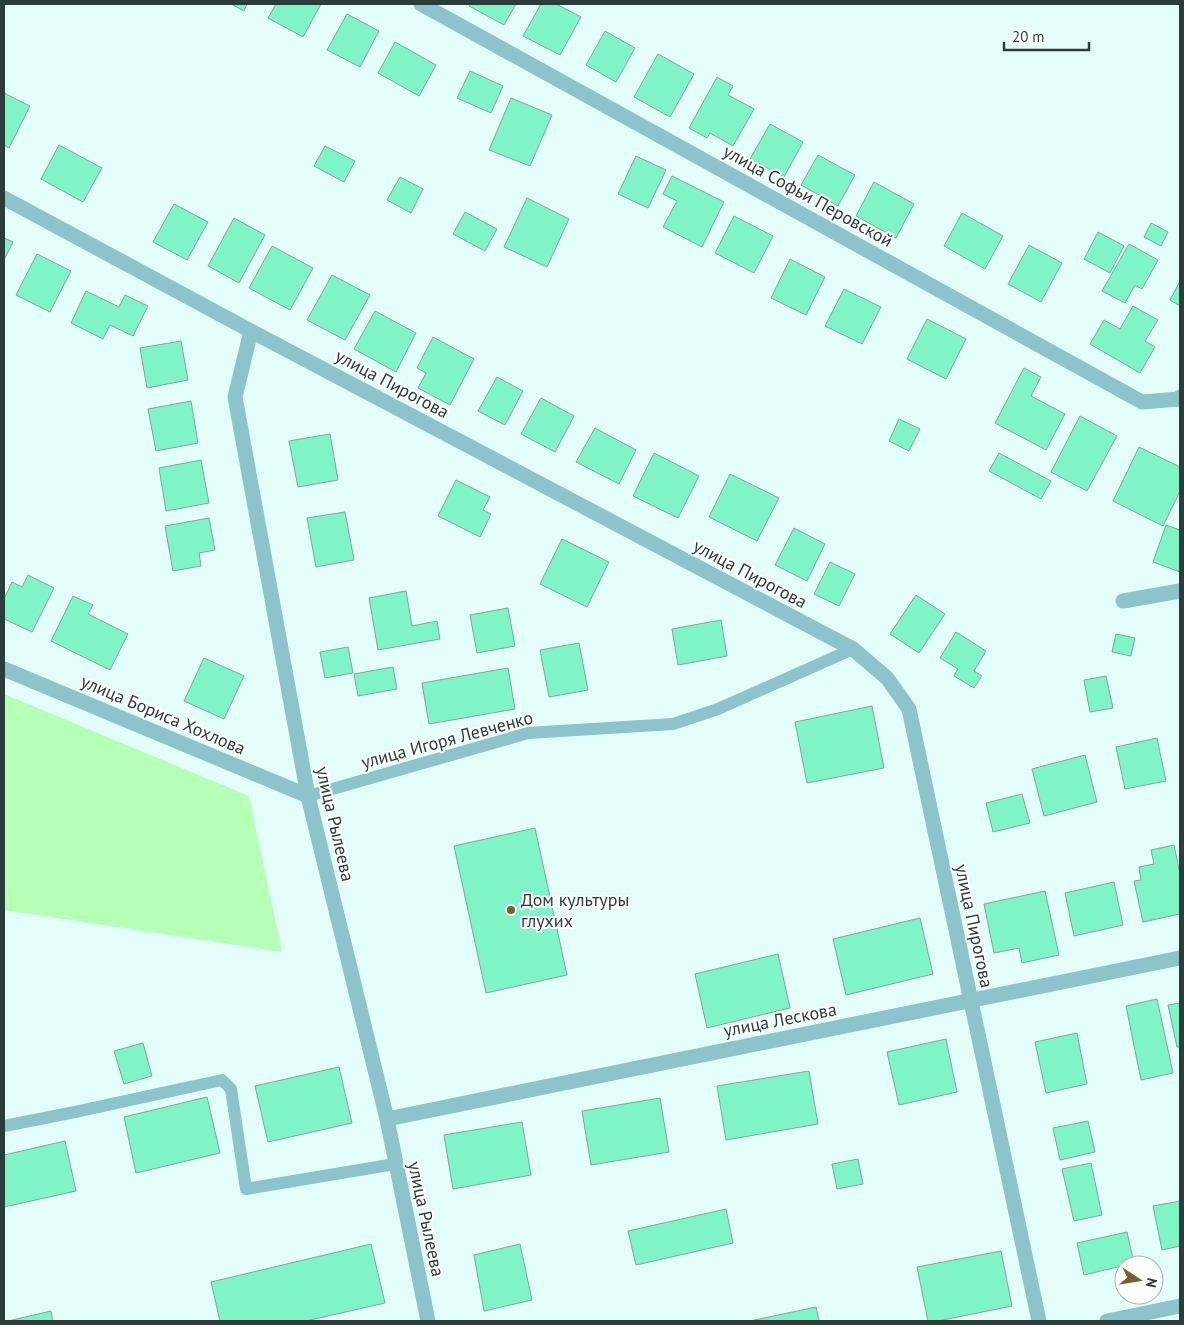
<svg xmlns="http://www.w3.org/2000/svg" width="1184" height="1325" viewBox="0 0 1184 1325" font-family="'PT Sans',sans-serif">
<rect width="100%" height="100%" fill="#e3fefa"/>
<polygon fill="#b6ffb7" points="4,694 249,796 282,952 4,910"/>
<g fill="#7ff4c6" stroke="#81a696">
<polygon points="231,4 247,4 244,11"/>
<polygon points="276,4 321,4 303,37 268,18"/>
<polygon points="470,4 516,4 504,25 469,6"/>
<polygon points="541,4 556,4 581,17 560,55 523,36"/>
<polygon points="347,14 379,31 360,67 327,50"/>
<polygon points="605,31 635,48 616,82 586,65"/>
<polygon points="395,42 436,65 419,96 378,73"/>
<polygon points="658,54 694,74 670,117 634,97"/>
<polygon points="470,71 503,86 491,113 457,98"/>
<polygon points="717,77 733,86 728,95 754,109 733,146 710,133 707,138 689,128"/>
<polygon points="4,93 30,106 9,148 4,145"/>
<polygon points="511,98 552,115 530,166 489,150"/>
<polygon points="770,124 803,142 784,177 750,159"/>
<polygon points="59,145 102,168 83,202 41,179"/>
<polygon points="325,146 355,161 344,182 314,166"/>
<polygon points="818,155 855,175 838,206 801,185"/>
<polygon points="636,156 666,170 648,208 618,194"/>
<polygon points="672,176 724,202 702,247 663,227 677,201 663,194"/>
<polygon points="400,177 423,189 411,213 387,200"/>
<polygon points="874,182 914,204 896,238 856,216"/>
<polygon points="527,198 569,219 547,267 504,247"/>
<polygon points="174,204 208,222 187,260 153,242"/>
<polygon points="465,212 497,229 485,251 453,234"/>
<polygon points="962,213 1003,236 985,269 944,246"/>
<polygon points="734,216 773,236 754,273 715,253"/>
<polygon points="234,218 265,235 239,283 208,266"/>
<polygon points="1151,223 1168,232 1161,246 1144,237"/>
<polygon points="1098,232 1124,246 1110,273 1084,259"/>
<polygon points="4,238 13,242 4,260"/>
<polygon points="1129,244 1158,260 1142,289 1135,285 1125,303 1102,291"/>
<polygon points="1029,245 1062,263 1041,302 1008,284"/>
<polygon points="272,246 313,268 290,310 249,288"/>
<polygon points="37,254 71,271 50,312 16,295"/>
<polygon points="790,259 825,277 806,315 771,298"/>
<polygon points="332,275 370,295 345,340 307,320"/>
<polygon points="1180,281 1180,306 1170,300"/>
<polygon points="844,289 881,307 862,344 825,326"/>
<polygon points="86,291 119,307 125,295 148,306 133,336 110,325 103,339 71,323"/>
<polygon points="1133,306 1158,320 1145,341 1155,347 1140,373 1090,344 1104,320 1120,329"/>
<polygon points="375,311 416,333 396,372 354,349"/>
<polygon points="927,319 966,339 946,379 907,359"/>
<polygon points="433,337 474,359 450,405 418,388 426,373 417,368"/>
<polygon points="181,341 188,380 147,388 140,348"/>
<polygon points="1024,368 1041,377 1031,396 1065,414 1046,450 995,423"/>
<polygon points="497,377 523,391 505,425 478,411"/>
<polygon points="541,398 574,416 555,452 521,434"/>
<polygon points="191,401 198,443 156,451 148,409"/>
<polygon points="1080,416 1117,436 1087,491 1051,472"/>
<polygon points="899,419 920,429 909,451 889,441"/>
<polygon points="595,428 636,450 619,484 576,462"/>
<polygon points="330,434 338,480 298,487 289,441"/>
<polygon points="1139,447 1180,467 1180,491 1163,526 1113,501"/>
<polygon points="654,453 699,476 678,518 633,496"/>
<polygon points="999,453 1051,481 1041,499 989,471"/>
<polygon points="201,460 209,503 166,511 159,468"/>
<polygon points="730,474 779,498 757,541 709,517"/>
<polygon points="456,480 490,497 483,510 491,514 480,537 438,516"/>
<polygon points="345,512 354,560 316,567 307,518"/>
<polygon points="209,518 215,550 199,553 201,566 173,571 165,526"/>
<polygon points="1166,525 1180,530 1180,572 1153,562"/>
<polygon points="794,528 825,544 807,581 775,565"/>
<polygon points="562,539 609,562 587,607 540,584"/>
<polygon points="830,562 855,574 839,606 814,594"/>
<polygon points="28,575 54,588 32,632 4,619 4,599 12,582 22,587"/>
<polygon points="406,591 412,626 437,621 440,639 378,650 369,598"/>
<polygon points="916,595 945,614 919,653 890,634"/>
<polygon points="73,596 93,605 88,614 128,634 110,670 51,641"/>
<polygon points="508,608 515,646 477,653 470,615"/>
<polygon points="721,620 727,656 678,665 672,629"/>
<polygon points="956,632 986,651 974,671 982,676 974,688 954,676 958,669 940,658"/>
<polygon points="1116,634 1135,638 1131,656 1112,652"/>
<polygon points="579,643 588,690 549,697 540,650"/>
<polygon points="348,647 353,673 325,678 320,652"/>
<polygon points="204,658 244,676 224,719 184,701"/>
<polygon points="393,667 397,689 358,696 354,674"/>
<polygon points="508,668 515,709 429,724 422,683"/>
<polygon points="1106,676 1113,708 1090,712 1084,680"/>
<polygon points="872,706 884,768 807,783 795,722"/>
<polygon points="1157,738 1166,781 1125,789 1116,747"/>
<polygon points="1085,755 1097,802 1044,816 1032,769"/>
<polygon points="1022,794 1030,823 993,832 986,803"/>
<polygon points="535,828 567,975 486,993 454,846"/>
<polygon points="1174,845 1180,874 1180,914 1143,922 1134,881 1141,880 1139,867 1154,864 1151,850"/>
<polygon points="1114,882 1123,925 1074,936 1065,893"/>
<polygon points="1045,891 1059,955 1022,963 1019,948 994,953 984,904"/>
<polygon points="920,918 933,974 846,995 833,939"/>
<polygon points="778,954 790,1008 707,1028 695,974"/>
<polygon points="1157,999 1173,1073 1141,1080 1126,1006"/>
<polygon points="1180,1003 1180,1047 1177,1047 1168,1005"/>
<polygon points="1077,1033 1087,1084 1046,1093 1035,1042"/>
<polygon points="946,1039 957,1092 899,1105 887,1052"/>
<polygon points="143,1043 152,1076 124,1084 114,1051"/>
<polygon points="339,1067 352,1123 268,1142 255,1086"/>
<polygon points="809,1071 818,1124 726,1140 717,1086"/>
<polygon points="207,1097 220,1153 136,1173 124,1117"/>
<polygon points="660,1098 669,1152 591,1165 582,1111"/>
<polygon points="1088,1121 1095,1152 1060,1160 1053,1128"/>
<polygon points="522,1122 531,1175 453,1189 444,1135"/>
<polygon points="65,1141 76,1191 4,1207 4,1155"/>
<polygon points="858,1159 863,1184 837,1189 832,1164"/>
<polygon points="1091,1163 1102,1215 1074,1221 1062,1169"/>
<polygon points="1180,1201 1180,1246 1162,1250 1153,1206"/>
<polygon points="726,1209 733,1243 636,1265 628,1231"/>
<polygon points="1127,1232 1134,1263 1084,1275 1077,1243"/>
<polygon points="371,1244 385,1303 306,1321 220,1321 211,1282"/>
<polygon points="520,1244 532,1300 484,1311 474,1255"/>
<polygon points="1001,1251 1012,1306 938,1321 928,1321 917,1267"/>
<polygon points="816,1307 819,1321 750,1321"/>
<polygon points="51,1311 53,1321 8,1321"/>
</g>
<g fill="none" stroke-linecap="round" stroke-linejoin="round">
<g stroke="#8dc3ca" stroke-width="12">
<polyline points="308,796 528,733 673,724 718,709 853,649"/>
<polyline points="4,1126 75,1112 222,1080 231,1089 246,1189 395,1164"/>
</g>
<g stroke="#8dc3ca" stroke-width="15">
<polyline points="421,4 1142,402 1179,399 1180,397"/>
<polyline points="4,198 251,331 853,649 887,678 909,709 1039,1321"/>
<polyline points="251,331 235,397 308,796 387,1119 428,1321"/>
<polyline points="1123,601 1180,591"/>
<polyline points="4,669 308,796"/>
<polyline points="387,1119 1180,958"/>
<polyline points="1107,1321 1180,1306"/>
</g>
</g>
<circle fill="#786031" stroke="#fff" stroke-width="2" cx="511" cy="910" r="5"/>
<g text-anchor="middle" stroke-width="4" stroke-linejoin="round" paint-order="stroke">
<g font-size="18" fill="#2b3d3b" stroke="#fff">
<text transform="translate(808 196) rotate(29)" y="6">улица Софьи Перовской</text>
<text transform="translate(392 384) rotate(28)" y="6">улица Пирогова</text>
<text transform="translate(750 574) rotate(28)" y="6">улица Пирогова</text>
<text transform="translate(163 715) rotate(23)" y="6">улица Бориса Хохлова</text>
<text transform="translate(447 740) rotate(-15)" y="6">улица Игоря Левченко</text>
<text transform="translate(335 824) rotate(77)" y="6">улица Рылеева</text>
<text transform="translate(974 926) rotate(78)" y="6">улица Пирогова</text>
<text transform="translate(780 1020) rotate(-11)" y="6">улица Лескова</text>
<text transform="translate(426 1219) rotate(78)" y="6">улица Рылеева</text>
</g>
<g font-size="18" fill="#2b3d3b" stroke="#fff" text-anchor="start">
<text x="521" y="906">Дом культуры<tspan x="521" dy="21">глухих</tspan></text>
</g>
</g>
<rect width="1184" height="1325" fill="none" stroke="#2b3d3b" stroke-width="10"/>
<g transform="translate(1139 1280) rotate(102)"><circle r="24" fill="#ffffff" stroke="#aab1b1"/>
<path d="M0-4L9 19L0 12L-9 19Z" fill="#786031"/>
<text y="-8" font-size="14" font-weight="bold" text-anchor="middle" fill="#2b3d3b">N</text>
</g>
<path d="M1004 42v8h85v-8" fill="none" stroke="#2b3d3b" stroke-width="2.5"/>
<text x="1012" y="42" font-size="15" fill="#2b3d3b" stroke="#ffffff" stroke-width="4" paint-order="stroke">20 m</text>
</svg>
